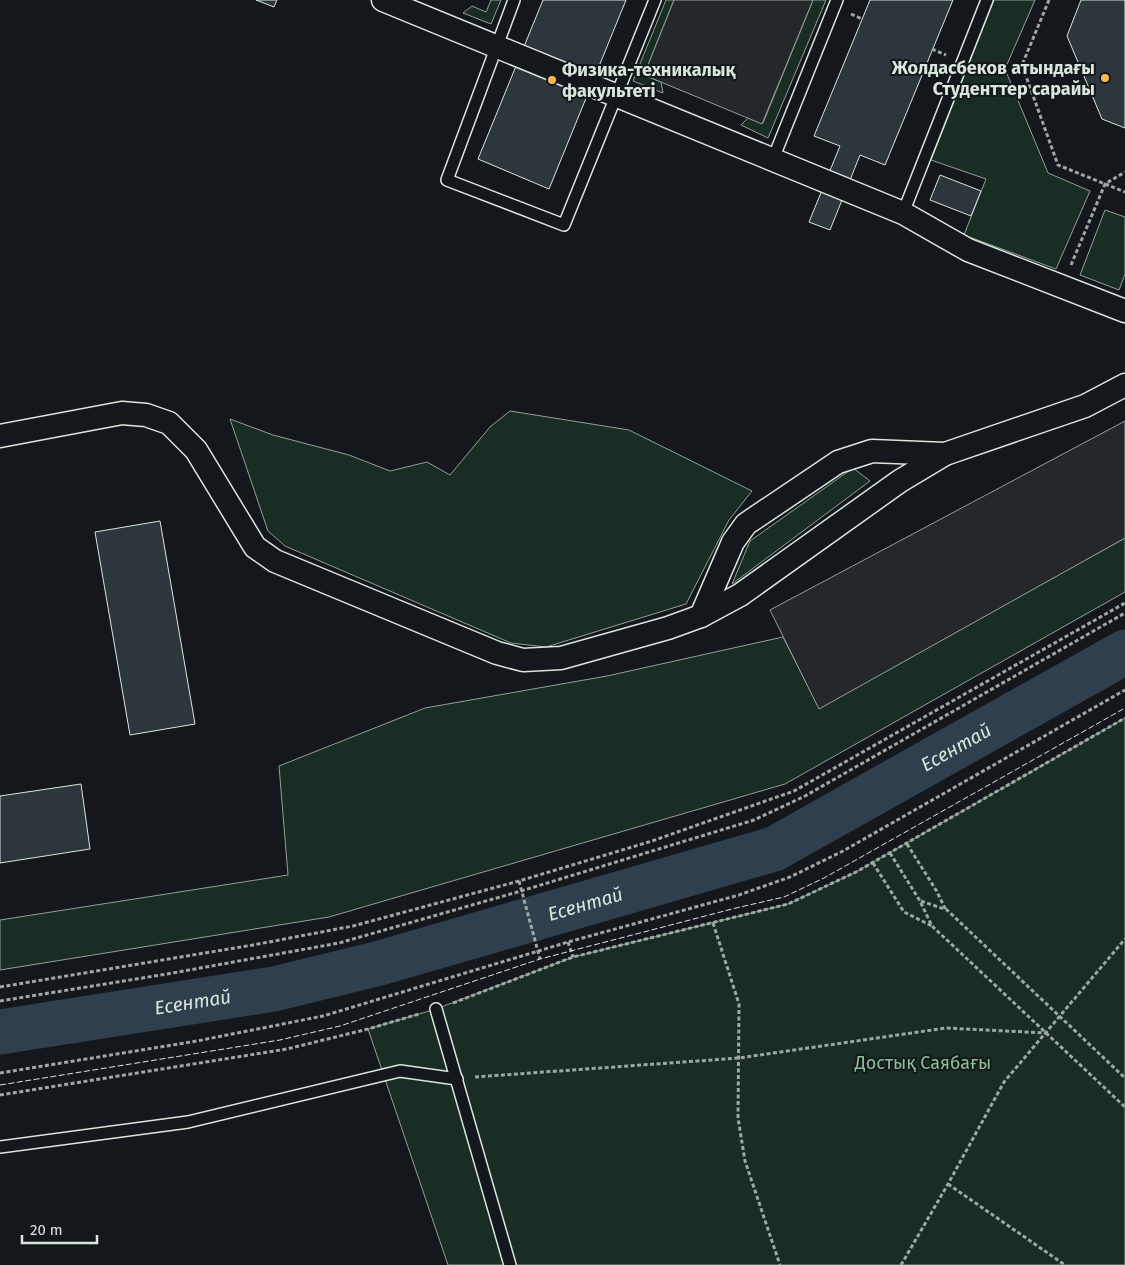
<svg xmlns="http://www.w3.org/2000/svg" width="1125" height="1265" viewBox="0 0 1125 1265" font-family="'Fira Sans',sans-serif">
<rect width="100%" height="100%" fill="#14181c"/>
<g fill="#1a2d24" stroke="#939e99">
<polygon points="491,0 501,0 491,24 463,13 472,6 486,12"/>
<polygon points="666,0 674,0 644,75 661,82 663,93 633,81"/>
<polygon points="813,0 826,0 768,138 741,125 748,118 763,123"/>
<polygon points="994,0 1035,0 1005,69 1048,173 1090,191 1056,269 964,235 986,179 931,160"/>
<polygon points="1105,210 1125,217 1125,274 1119,290 1080,275"/>
<polygon points="510,411 629,430 752,491 729,520 686,604 546,647 511,643 285,546 268,531 230,419 273,435 349,455 390,471 427,462 450,475 490,427"/>
<polygon points="853,468 870,481 732,584 750,541"/>
<polygon points="1125,538 1125,592 785,784 329,917 0,970 0,920 288,875 279,766 425,708 607,676 783,637 819,708"/>
<polygon points="1125,718 1125,1265 448,1265 368,1029 436,1009 573,957 788,904 856,872"/>
</g>
<g fill="#24282b" stroke="#939e99">
<polygon points="674,0 813,0 762,124 644,75"/>
<polygon points="1125,421 1125,538 819,709 770,610"/>
</g>
<g fill="none" stroke-linecap="round" stroke-linejoin="round">
<path stroke="#2f3f4d" stroke-width="45" id="s1" d="M0,1032L274,989L380,963L774,849L1125,652"/>
</g>
<g fill="#2c363c" stroke="#d8e6dc">
<polygon points="256,0 277,0 274,7"/>
<polygon points="543,0 626,0 549,189 478,159"/>
<polygon points="870,0 953,0 885,165 860,155 830,230 809,222 840,146 814,136"/>
<polygon points="1081,0 1125,0 1125,128 1102,119 1067,36"/>
<polygon points="940,175 981,191 971,216 930,200"/>
<polygon points="160,521 195,724 130,735 95,532"/>
<polygon points="81,784 90,849 0,863 0,796"/>
</g>
<g fill="none" stroke-linecap="round" stroke-linejoin="round">
<g stroke="#d8e6dc" stroke-width="14">
<g id="service">
<polyline points="514,0 447,180 564,225 655,0"/>
<polyline points="773,159 837,0"/>
<polyline points="903,213 987,0"/>
<polyline points="436,1009 510,1265"/>
<polyline points="0,1147 188,1122 400,1071 457,1079"/>
</g>
</g>
<g stroke="#d8e6dc" stroke-width="25">
<g id="minor">
<polyline points="383,0 903,213 968,250 1125,311"/>
<polyline points="0,436 122,413 146,415 169,423 196,450 255,547 275,561 497,653 523,660 561,658 668,628 701,616 740,595 900,481 945,454 1085,406 1125,385"/>
<polyline points="701,616 733,542 746,524 838,462 872,451 945,454"/>
</g>
</g>
<g stroke="#9da8a2" stroke-width="3" stroke-dasharray="4 2.5" stroke-linecap="butt">
<polyline points="1049,0 1022,65 1058,165 1125,192"/>
<polyline points="851,14 862,19"/>
<polyline points="932,49 946,55"/>
<polyline points="1071,265 1105,184 1125,172"/>
<polyline points="907,844 936,890 946,910"/>
<polyline points="890,853 920,901 932,926 1125,1107"/>
<polyline points="873,863 904,912 932,926"/>
<polyline points="519,881 540,959"/>
<polyline points="921,901 947,910 1125,1078"/>
<polyline points="713,923 739,1004 738,1118 745,1161 780,1265"/>
<polyline points="568,942 573,957"/>
<polyline points="0,987 253,945 353,926 519,881 652,841 794,791 1125,603"/>
<polyline points="0,1001 167,974 339,943 521,891 754,820 805,796 1125,613"/>
<polyline points="453,1003 573,957 788,904 856,872 1125,718"/>
<polyline points="0,1073 197,1041 323,1016 568,942 739,895 790,877 843,851 1125,690"/>
<polyline points="475,1077 739,1058 946,1028 1046,1033"/>
<polyline points="0,1095 287,1049 368,1029 419,1014"/>
<polyline points="948,1184 1065,1265"/>
<polyline points="901,1265 948,1184 1004,1082 1125,939"/>
</g>
<use href="#service" stroke="#14181c" stroke-width="11"/>
<use href="#minor" stroke="#14181c" stroke-width="22"/>
<polyline stroke="#d8e6dc" stroke-width="1" stroke-dasharray="6 2.5" stroke-linecap="butt" points="0,1085 280,1040 340,1026 540,959 736,908 784,897 824,878 1125,708"/>
</g>
<g fill="#ffb74d" stroke="#14181c" stroke-width="2">
<circle cx="1105" cy="78" r="5"/>
<circle cx="552" cy="80" r="5"/>
</g>
<g text-anchor="middle" stroke-width="4" stroke-linejoin="round" paint-order="stroke">
<g font-size="18" font-weight="bold" fill="#d8e6dc" stroke="#14181c" text-anchor="end">
<text x="1095" y="74">Жолдасбеков атындағы<tspan x="1095" dy="21">Студенттер сарайы</tspan></text>
<text x="562" y="76" text-anchor="start">Физика-техникалық<tspan x="562" dy="21">факультеті</tspan></text>
</g>
<g font-size="18" fill="#8ac095" stroke="#14181c">
<text x="923" y="1069">Достық Саябағы</text>
</g>
<g font-size="19" font-style="italic" fill="#d8e6dc" stroke="#14181c">
<text dy="7" stroke="none"><textPath href="#s1" startOffset="1005">Есентай</textPath></text>
<text dy="7" stroke="none"><textPath href="#s1" startOffset="600">Есентай</textPath></text>
<text dy="7" stroke="none"><textPath href="#s1" startOffset="195">Есентай</textPath></text>
</g>
</g>
<path d="M22 1235v8h75v-8" fill="none" stroke="#d8e6dc" stroke-width="2.5"/>
<text x="30" y="1235" font-size="15" fill="#d8e6dc" stroke="#14181c" stroke-width="4" paint-order="stroke">20 m</text>
</svg>
